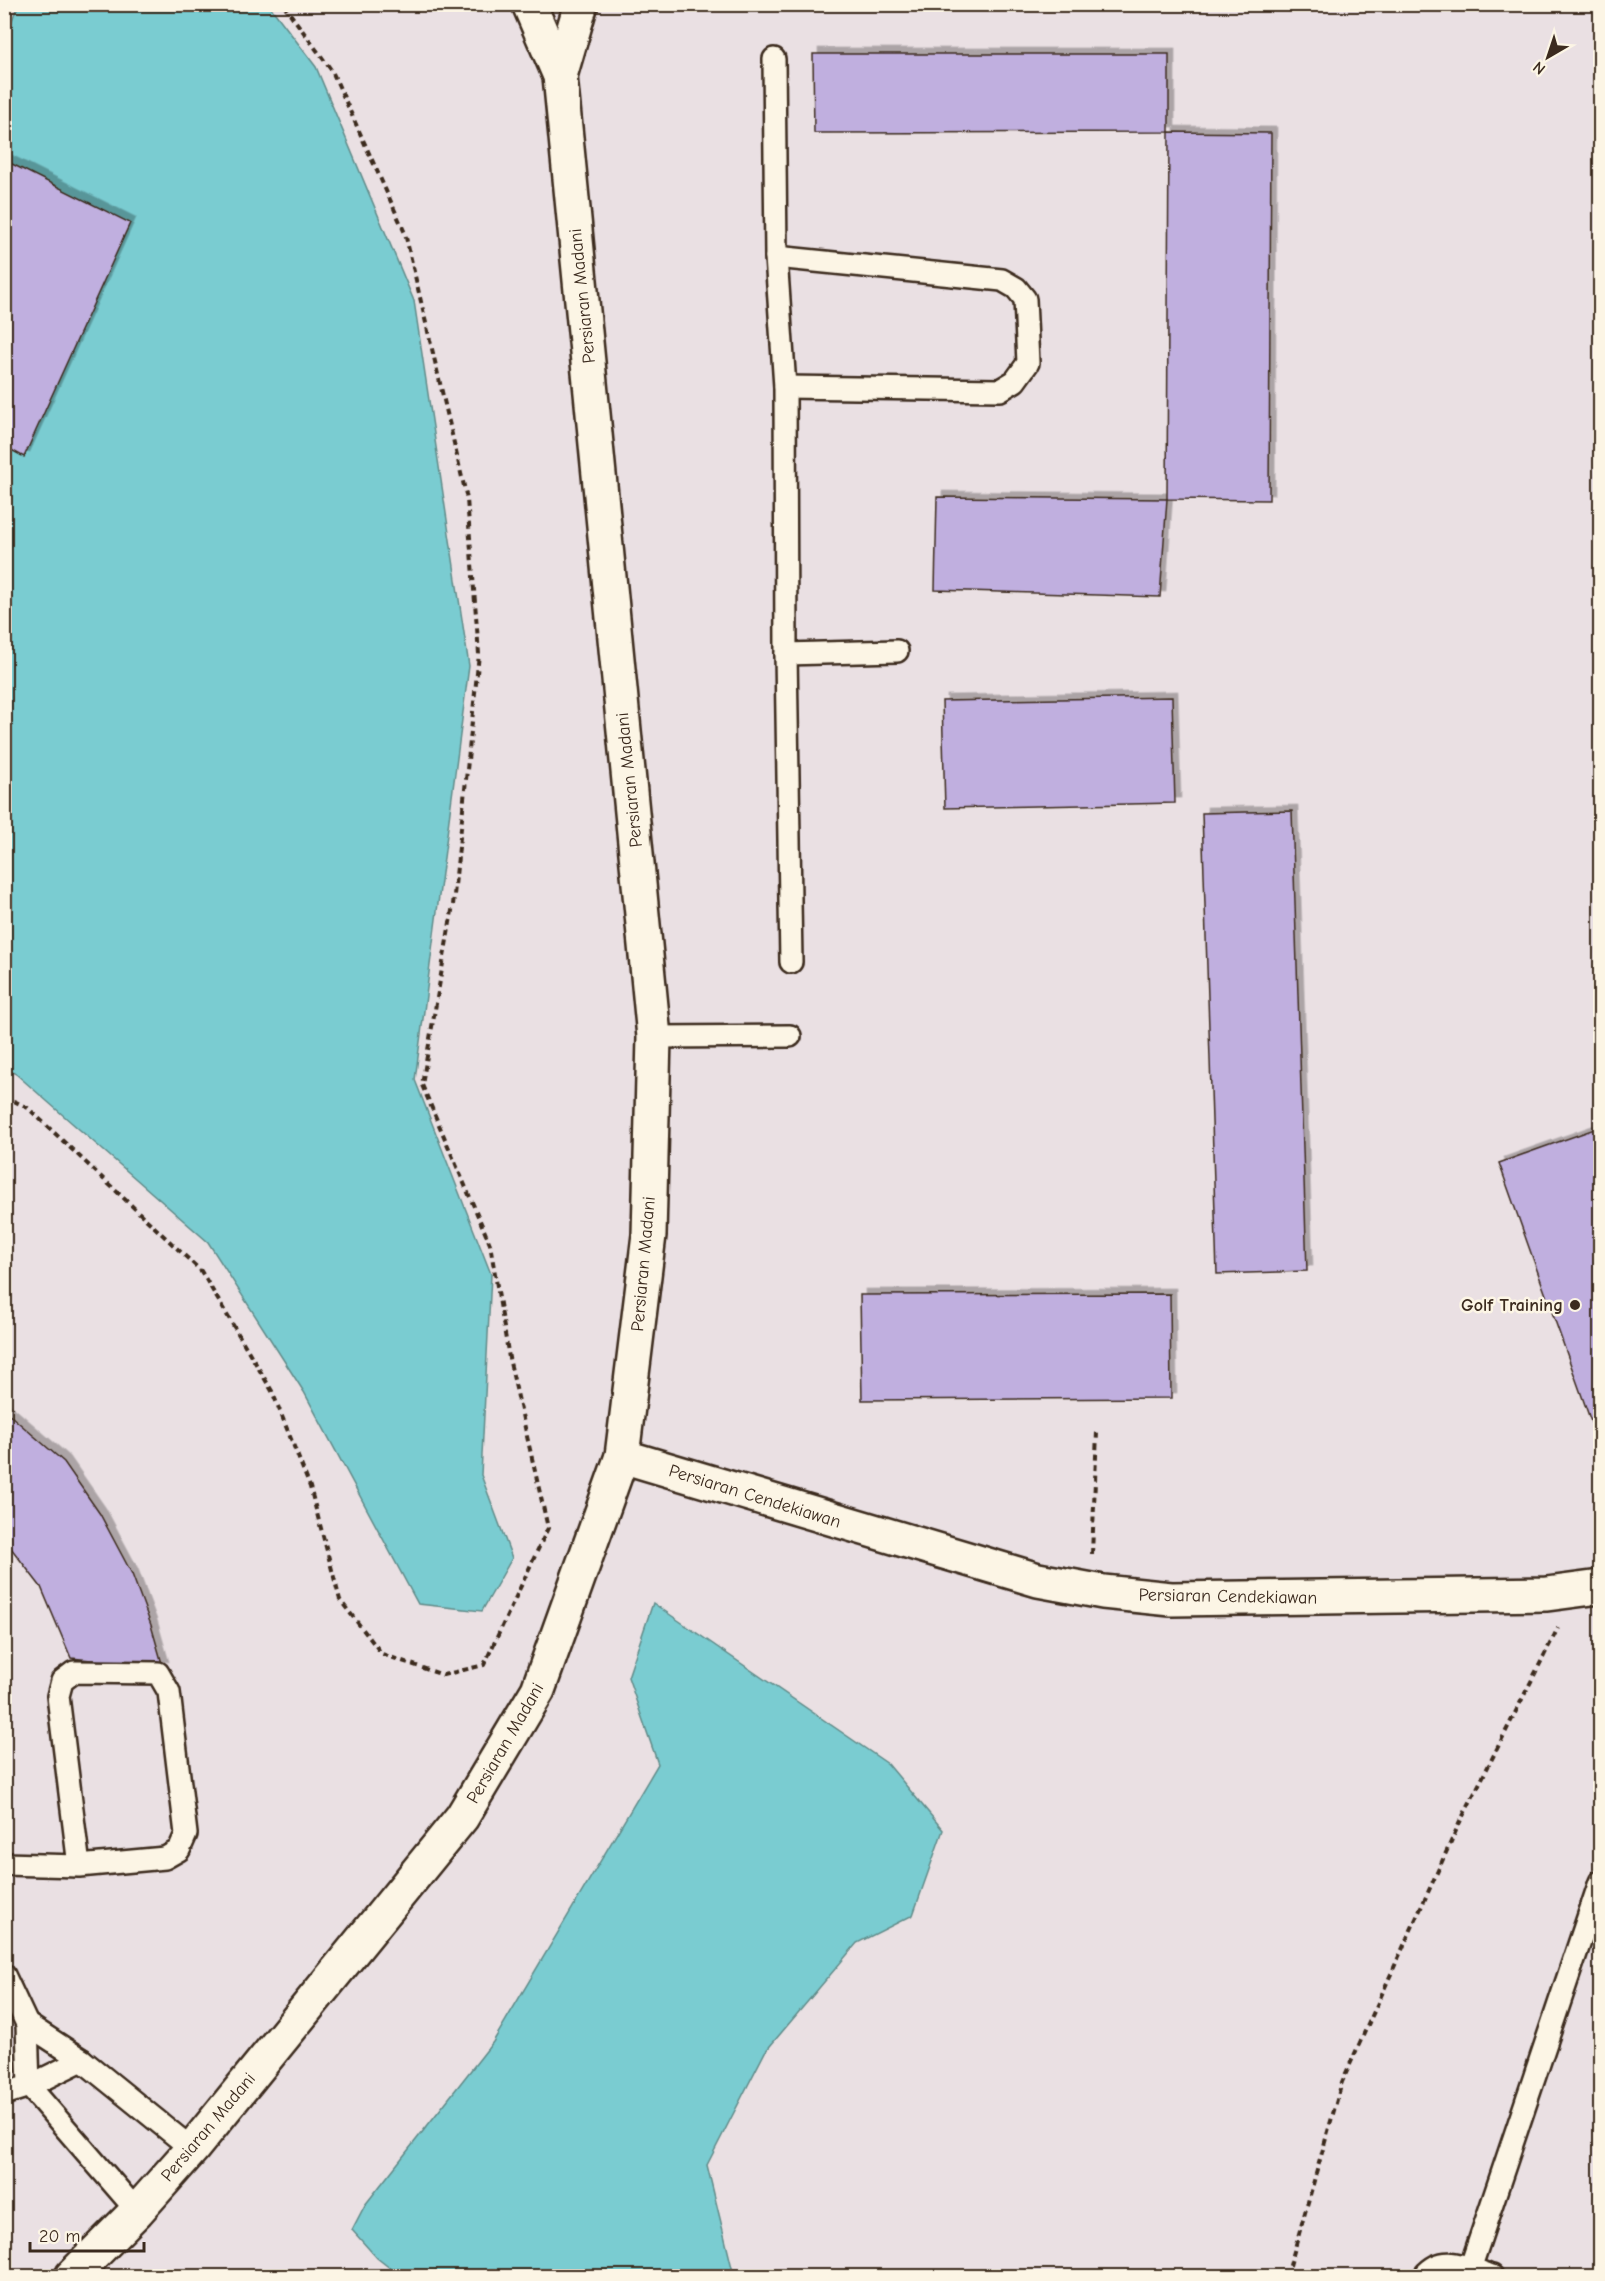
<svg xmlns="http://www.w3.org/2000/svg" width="1605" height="2281" viewBox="0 0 1605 2281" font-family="'Comic Neue',sans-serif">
<defs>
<filter id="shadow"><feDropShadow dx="5.5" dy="-5.5" stdDeviation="0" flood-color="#0004"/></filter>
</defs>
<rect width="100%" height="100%" fill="#fcf5e5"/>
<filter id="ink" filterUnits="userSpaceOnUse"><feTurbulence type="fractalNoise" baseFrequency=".0167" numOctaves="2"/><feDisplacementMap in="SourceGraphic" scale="12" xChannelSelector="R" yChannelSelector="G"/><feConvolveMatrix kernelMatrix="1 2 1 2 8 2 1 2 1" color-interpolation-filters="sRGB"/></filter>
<g filter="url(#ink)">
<rect fill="#eae0e3" x="5" y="5" width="1595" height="2271"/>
<g fill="#7accd1" stroke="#618b89" stroke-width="1.5">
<polygon points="21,5 269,5 316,67 414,301 469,666 415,1080 491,1274 481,1475 512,1558 482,1611 418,1604 304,1392 208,1242 16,1074 5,1068 5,38 16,10"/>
<polygon points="653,1603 888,1764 943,1830 913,1915 857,1943 765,2052 707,2165 734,2276 400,2276 377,2258 352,2230 365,2205 493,2042 658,1764 628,1677"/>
</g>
<g fill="#c0afdf" stroke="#3b2a1e" stroke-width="1.5" filter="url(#shadow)">
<polygon points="813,54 1169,54 1169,132 814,133"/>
<polygon points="1169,132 1271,133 1269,500 1167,499"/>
<polygon points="4,160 130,223 24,457 4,446"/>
<polygon points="937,497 1167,499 1160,597 935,590"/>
<polygon points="1172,697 1175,803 945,808 942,701"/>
<polygon points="1292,811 1307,1271 1217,1274 1202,813"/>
<polygon points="1600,1127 1600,1447 1499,1163"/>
<polygon points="1170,1294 1171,1398 862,1400 860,1295"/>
<polygon points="4,1410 64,1462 100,1514 132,1574 151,1625 163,1667 71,1658 41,1587 4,1539"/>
</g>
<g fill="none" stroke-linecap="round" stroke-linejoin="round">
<g stroke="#3b2a1e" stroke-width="26">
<g id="lane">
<polyline points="774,59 776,257 785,387 786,654 791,962"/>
<polyline points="776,257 1002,280 1016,288 1025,299 1028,363 1015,381 1000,390 785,387"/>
<polyline points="786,654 897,651"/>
<polyline points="654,1037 790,1036"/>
<polyline points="4,1864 79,1866 165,1858 179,1850 186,1834 169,1692 158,1673 74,1672 62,1681 58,1696 79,1866"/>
<polyline points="4,1975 27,2024 29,2086 137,2211"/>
<polyline points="27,2024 82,2060 192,2149"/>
<polyline points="4,2094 29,2086 82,2060"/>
<polyline points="1470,2269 1600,1882"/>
<path d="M1424,2276C1444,2252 1467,2268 1492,2276"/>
</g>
</g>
<g stroke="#3b2a1e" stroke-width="38">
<g id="secondary">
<polyline points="560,76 581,4"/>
<polyline points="622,1456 1038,1580 1103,1592 1171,1599 1547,1594 1600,1587"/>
<polyline points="72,2276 137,2211 192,2149 462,1817 538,1690 622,1456 649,1235 654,1037 560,76 529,4"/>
</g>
</g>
<g stroke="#3b2a1e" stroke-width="4" stroke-dasharray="6 4.5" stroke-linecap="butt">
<polyline points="4,6 5,4"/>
<polyline points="4,1096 28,1108 201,1271 272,1391 310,1487 340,1600 382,1654 443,1675 484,1665 548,1528 509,1358 490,1244 422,1085 453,905 479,654 467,499 405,233 332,71 283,4"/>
<polyline points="1092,1554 1097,1432"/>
<polyline points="1287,2276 1342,2082 1459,1824 1558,1628"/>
</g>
<use href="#lane" stroke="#fcf5e5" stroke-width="21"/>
<use href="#secondary" stroke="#fcf5e5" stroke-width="33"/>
</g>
</g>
<circle fill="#3b2a1e" stroke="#fcf5e5" stroke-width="2" cx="1575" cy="1305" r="6"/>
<g text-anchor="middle" stroke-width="5" stroke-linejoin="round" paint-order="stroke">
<g font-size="18" fill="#3b2a1e" stroke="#fcf5e5">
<text transform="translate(582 296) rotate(-96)" y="6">Persiaran Madani</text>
<text transform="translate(629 780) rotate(-96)" y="6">Persiaran Madani</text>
<text transform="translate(643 1264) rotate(-85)" y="6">Persiaran Madani</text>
<text transform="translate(755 1496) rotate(17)" y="6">Persiaran Cendekiawan</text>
<text transform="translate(1228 1596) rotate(1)" y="6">Persiaran Cendekiawan</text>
<text transform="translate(505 1743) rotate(-60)" y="6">Persiaran Madani</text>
<text transform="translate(208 2127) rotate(-50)" y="6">Persiaran Madani</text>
</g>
<g font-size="18" font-weight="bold" fill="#3b2a1e" stroke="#fcf5e5" text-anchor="end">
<text x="1563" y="1311">Golf Training</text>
</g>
</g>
<rect width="1605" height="2281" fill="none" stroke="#fcf5e5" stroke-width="24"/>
<rect x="12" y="12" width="1581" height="2257" fill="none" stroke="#3b2a1e" stroke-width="2" filter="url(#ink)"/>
<g transform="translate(1548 57) rotate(219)" stroke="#fcf5e5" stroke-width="4.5" paint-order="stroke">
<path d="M0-4.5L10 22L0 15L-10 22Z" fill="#3b2a1e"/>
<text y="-9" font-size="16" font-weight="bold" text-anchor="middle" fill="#3b2a1e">N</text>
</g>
<path d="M30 2242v9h114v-9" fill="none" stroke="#3b2a1e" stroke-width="3"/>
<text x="39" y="2242" font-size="18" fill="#3b2a1e" stroke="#fcf5e5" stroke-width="4.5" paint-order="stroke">20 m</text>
</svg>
